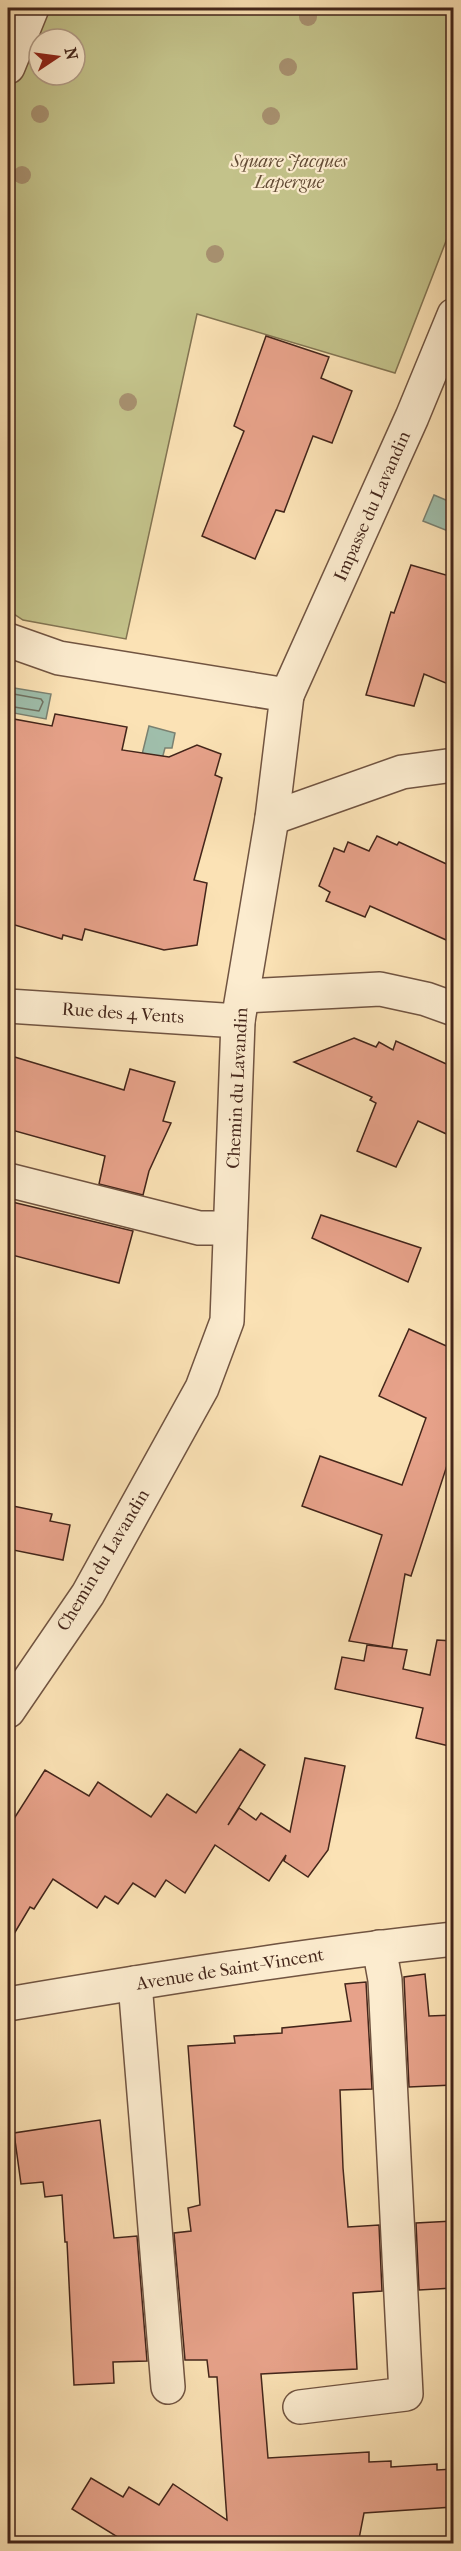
<svg xmlns="http://www.w3.org/2000/svg" width="461" height="2551" viewBox="0 0 461 2551" font-family="'IM FELL French Canon',serif">
<rect width="100%" height="100%" fill="#fbe2b5"/>
<filter id="stains"><feTurbulence type="fractalNoise" baseFrequency=".00333" numOctaves="4"/><feColorMatrix values="0 0 0 0 .2 0 0 0 0 .09 0 0 0 0 .02 0 0 0 .5 -.17"/></filter>
<radialGradient id="worn" r=".72"><stop offset=".6" stop-color="#630" stop-opacity="0"/><stop offset="1" stop-color="#630" stop-opacity=".3"/></radialGradient>
<path fill="#c3c28a" stroke="#837452" stroke-width="1.5" fill-rule="evenodd" d="M8,8H453V223L395,373L197,314L126,639L23,620L8,610ZM39,39H75V75H39Z"/>
<g fill="#9fbeab" stroke="#7a8171" stroke-width="1.5">
<polygon points="434,495 453,503 453,533 423,521"/>
<polygon points="8,687 51,694 46,719 8,712"/>
<polygon points="149,726 175,733 172,748 165,748 155,785 136,779"/>
</g>
<g fill="none" stroke-linecap="round" stroke-linejoin="round">
<polyline stroke="#717262" stroke-width="1.5" points="8,693 41,699 43,702 39,711 8,706"/>
</g>
<g fill="#e7a28a" stroke="#43251a" stroke-width="1.5">
<polygon points="266,336 329,357 321,378 352,391 332,443 313,436 284,512 276,510 255,559 202,536 244,431 234,426"/>
<polygon points="411,565 453,577 453,686 424,674 414,706 366,695 391,612 394,613"/>
<polygon points="55,714 127,727 122,750 169,757 197,745 221,754 215,775 222,778 194,880 207,883 197,945 164,950 85,929 82,940 63,935 62,939 8,923 8,718 52,726"/>
<polygon points="377,836 397,845 399,842 453,867 453,943 370,906 365,917 326,901 330,892 319,886 334,848 344,852 348,842 369,851"/>
<polygon points="354,1038 376,1047 379,1042 393,1050 396,1041 453,1067 453,1137 418,1121 396,1167 357,1151 376,1103 370,1100 372,1097 294,1062"/>
<polygon points="8,1055 124,1090 130,1069 175,1082 163,1121 171,1123 149,1171 143,1195 99,1184 105,1156 8,1129"/>
<polygon points="8,1201 133,1231 119,1283 8,1254"/>
<polygon points="321,1215 421,1248 408,1282 312,1238"/>
<polygon points="409,1329 453,1349 453,1447 411,1576 405,1574 392,1648 349,1641 382,1535 302,1506 320,1456 402,1485 426,1418 379,1396"/>
<polygon points="8,1505 52,1514 50,1521 70,1525 63,1560 8,1549"/>
<polygon points="437,1640 453,1641 453,1747 416,1738 423,1708 335,1689 342,1657 364,1661 367,1645 407,1650 403,1669 430,1675"/>
<polygon points="240,1749 265,1765 228,1825 239,1808 256,1820 261,1813 290,1832 305,1758 345,1766 328,1850 308,1877 284,1861 286,1855 269,1881 215,1845 185,1893 166,1880 155,1897 133,1883 118,1904 105,1896 97,1908 53,1879 34,1909 30,1907 8,1944 8,1828 45,1770 89,1796 98,1782 151,1817 167,1794 196,1813"/>
<polygon points="425,1974 429,2016 453,2015 453,2085 409,2087 404,1977"/>
<polygon points="366,1982 372,2089 340,2090 343,2168 348,2227 379,2225 382,2291 353,2293 357,2369 261,2374 268,2458 369,2452 369,2462 391,2461 391,2467 437,2464 437,2470 453,2469 453,2507 364,2513 358,2544 129,2544 72,2509 91,2478 123,2497 129,2487 159,2505 173,2484 227,2520 217,2377 209,2377 207,2360 185,2360 174,2233 191,2231 188,2208 200,2205 188,2046 235,2043 234,2036 282,2033 282,2028 351,2021 345,1984"/>
<polygon points="100,2120 114,2238 137,2236 147,2361 113,2362 114,2383 74,2385 67,2242 65,2242 62,2195 45,2197 43,2182 21,2184 14,2133"/>
<polygon points="453,2221 453,2288 419,2290 416,2223"/>
</g>
<g fill="none" stroke-linecap="round" stroke-linejoin="round">
<g stroke="#715441" stroke-width="36">
<g id="minor">
<polyline points="8,67 32,8"/>
<polyline points="8,640 59,658 287,695 272,818 238,1021 227,1321 202,1388 88,1594 8,1711"/>
<polyline points="287,695 412,417 454,315"/>
<polyline points="272,818 402,772 454,765"/>
<polyline points="243,996 380,989 426,999 454,1009"/>
<polyline points="8,1006 238,1021"/>
<polyline points="8,1180 199,1228 230,1228"/>
<polyline points="135,1983 168,2387"/>
<path d="M8,2004C156,1979 304,1955 454,1939"/>
<polyline points="300,2407 406,2394 385,1980 379,1947"/>
</g>
</g>
<use href="#minor" stroke="#fceccf" stroke-width="33"/>
</g>
<g fill="#a7906f">
<circle cx="308" cy="17" r="9"/>
<circle cx="288" cy="67" r="9"/>
<circle cx="40" cy="114" r="9"/>
<circle cx="271" cy="116" r="9"/>
<circle cx="22" cy="175" r="9"/>
<circle cx="215" cy="254" r="9"/>
<circle cx="128" cy="402" r="9"/>
</g>
<g text-anchor="middle" stroke-width="4.5" stroke-linejoin="round" paint-order="stroke">
<g font-size="18" font-style="italic" fill="#634c36" stroke="#fceccf">
<text x="289" y="167">Square Jacques<tspan x="289" dy="21">Lapergue</tspan></text>
</g>
<g font-size="18" fill="#43251a" stroke="#fceccf">
<text transform="translate(372 506) rotate(-66)" y="6">Impasse du Lavandin</text>
<text transform="translate(123 1013) rotate(4)" y="6">Rue des 4 Vents</text>
<text transform="translate(237 1088) rotate(-87)" y="6">Chemin du Lavandin</text>
<text transform="translate(103 1560) rotate(-59)" y="6">Chemin du Lavandin</text>
<text transform="translate(230 1969) rotate(-9)" y="6">Avenue de Saint-Vincent</text>
</g>
</g>
<rect width="461" height="2551" fill="none" stroke="#fbe2b5" stroke-width="30"/>
<rect x="9" y="9" width="443" height="2533" fill="none" stroke="#43251a" stroke-width="3"/>
<rect x="15" y="15" width="431" height="2521" fill="none" stroke="#43251a" stroke-width="1.5"/>
<g transform="translate(57 57) rotate(77)"><circle r="28" fill="#fceccf" stroke="#b29c87" stroke-width="1.5"/>
<path d="M0-4.5L10 22L0 15L-10 22Z" fill="#8f2418"/>
<text y="-9" font-size="16" font-weight="bold" text-anchor="middle" fill="#43251a">N</text>
</g>
<rect width="100%" height="100%" filter="url(#stains)"/>
<rect width="100%" height="100%" fill="url(#worn)"/>
</svg>
